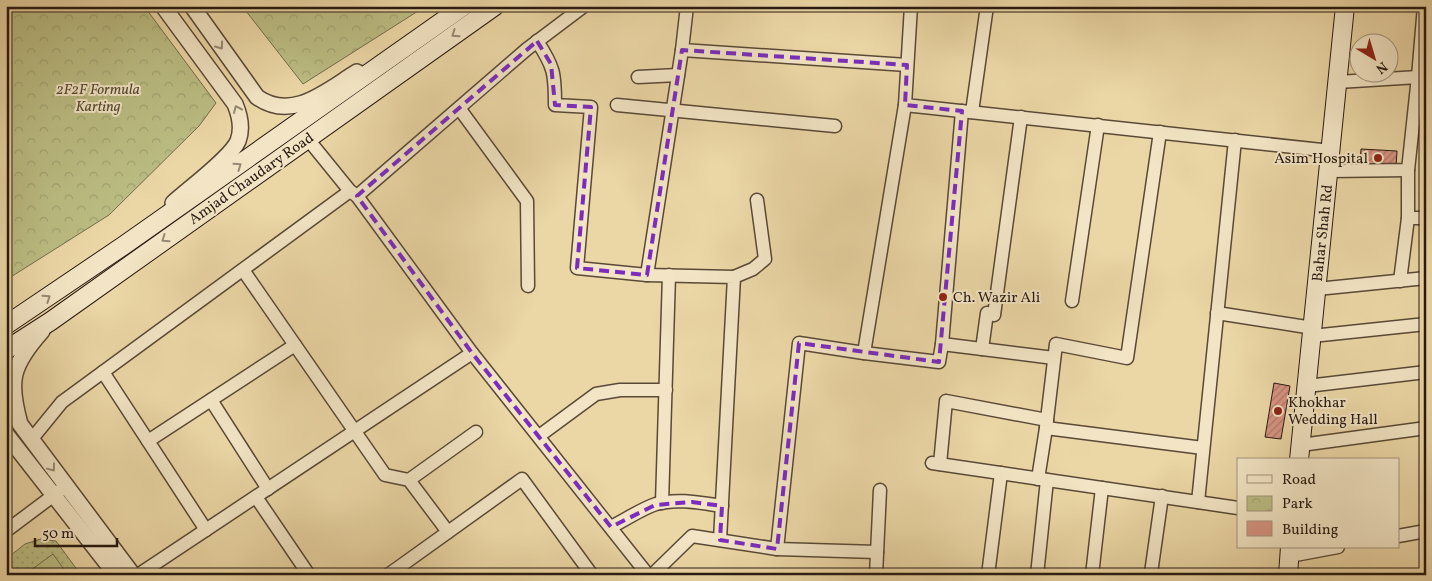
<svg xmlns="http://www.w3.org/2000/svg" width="1432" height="581" viewBox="0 0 1432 581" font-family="Vollkorn,serif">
<defs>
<pattern id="grass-dots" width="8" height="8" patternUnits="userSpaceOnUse" patternTransform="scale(1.25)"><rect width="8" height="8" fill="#bbbd83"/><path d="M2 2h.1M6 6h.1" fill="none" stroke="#a1a270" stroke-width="1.8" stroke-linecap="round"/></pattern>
<pattern id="park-crowns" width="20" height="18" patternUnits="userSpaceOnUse" patternTransform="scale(1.25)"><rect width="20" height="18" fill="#bbbd83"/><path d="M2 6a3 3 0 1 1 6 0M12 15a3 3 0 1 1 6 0" fill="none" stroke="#a1a270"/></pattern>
<pattern id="building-hatch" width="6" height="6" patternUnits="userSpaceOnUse" patternTransform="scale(1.25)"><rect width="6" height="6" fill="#d89483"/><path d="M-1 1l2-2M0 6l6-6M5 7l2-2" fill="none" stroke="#af786a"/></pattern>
</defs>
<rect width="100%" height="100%" fill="#ebd6a5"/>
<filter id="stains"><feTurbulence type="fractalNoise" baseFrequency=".004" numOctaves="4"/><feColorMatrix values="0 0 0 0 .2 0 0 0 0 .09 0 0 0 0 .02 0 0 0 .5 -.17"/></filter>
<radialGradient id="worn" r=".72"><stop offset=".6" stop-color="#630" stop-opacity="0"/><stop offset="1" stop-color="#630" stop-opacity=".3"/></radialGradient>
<polygon fill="url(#grass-dots)" stroke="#726c4a" points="41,539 56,541 81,575 6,575 6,559 25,544"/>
<g fill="url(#park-crowns)" stroke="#726c4a">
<polygon points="6,6 144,6 216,103 199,126 109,215 6,280"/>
<polygon points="242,6 426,6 303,84"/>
</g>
<polygon fill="#bbbd83" stroke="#726c4a" points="53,554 68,575 35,575 31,570"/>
<g fill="url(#building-hatch)" stroke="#281a11">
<polygon points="1361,149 1397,151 1396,167 1360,165"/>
<polygon points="1274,383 1290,386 1281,439 1265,437"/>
</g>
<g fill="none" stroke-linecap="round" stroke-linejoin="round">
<g stroke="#594936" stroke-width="15">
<g id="minor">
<polyline points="687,6 682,50 907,65"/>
<polyline points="911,6 905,105 1331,151"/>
<polyline points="1424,6 1418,77 1426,77"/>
<path d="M537,41C554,67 555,73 555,105L591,107L577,268L647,275L682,50"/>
<polyline points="638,77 678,75"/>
<polyline points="617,105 835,126"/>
<polyline points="905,105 864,353 939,362 942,344"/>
<polyline points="459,108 527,201 528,286"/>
<polyline points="962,111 942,344 1054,358"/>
<polyline points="972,112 987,6"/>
<polyline points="307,138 350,191 357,196 472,353 648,575"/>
<polyline points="1329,171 1408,170 1418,77 1338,82"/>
<polyline points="357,196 527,49 584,6"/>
<polyline points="1408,218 1426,218"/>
<polyline points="243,270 385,475 409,480 448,532"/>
<polyline points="647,275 734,277 720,540"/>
<polyline points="734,277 753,269 765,259 757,200"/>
<polyline points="1400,281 1408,218 1408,170"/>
<polyline points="1317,289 1426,278"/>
<polyline points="1072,301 1098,125"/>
<polyline points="1217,313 1313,328"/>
<polyline points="1312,336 1426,324"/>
<polyline points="982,349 987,313 994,315 1021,117"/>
<polyline points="103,372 206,530"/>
<polyline points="1307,386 1426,372"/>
<polyline points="211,400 268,489"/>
<polyline points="1046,428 1056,344 1127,358 1160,132"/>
<polyline points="539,436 596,394 620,390 666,390"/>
<polyline points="31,440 62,402 350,191"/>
<polyline points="148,441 295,345"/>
<polyline points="1301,445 1426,428"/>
<polyline points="932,463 1238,508"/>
<polyline points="940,464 946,401 1047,420"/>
<polyline points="1038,479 1046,428 1203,448"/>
<polyline points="409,480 476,432"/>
<polyline points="256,497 309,575"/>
<polyline points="1198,502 1235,140"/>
<polyline points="662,503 669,275"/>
<path d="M611,527C625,520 641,509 656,504C677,498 701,503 722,506"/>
<polyline points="6,531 66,486"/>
<polyline points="1398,536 1426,531"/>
<polyline points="777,549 799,343 864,353"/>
<polyline points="1290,556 1338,547"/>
<polyline points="1151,573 1162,496"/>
<polyline points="138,575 472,353"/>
<polyline points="388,575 522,479 592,575"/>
<polyline points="652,575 692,536 777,549 877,552"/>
<polyline points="876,575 880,490"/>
<polyline points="988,575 1001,473"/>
<polyline points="1037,575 1047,480"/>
<polyline points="1092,575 1102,488"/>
</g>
</g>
<g stroke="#594936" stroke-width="18">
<g id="tertiary">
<path d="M163,6L235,104C240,116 243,128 238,141C231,158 188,189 173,203"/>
<path d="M192,6L257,97C292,122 326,91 357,72"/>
<path d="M42,331C11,366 8,381 20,424L133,575"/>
<polyline points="6,434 116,575"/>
</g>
</g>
<g stroke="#281a11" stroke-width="20">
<g id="secondary">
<polyline points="6,325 123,246 464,6"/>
<polyline points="6,350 51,321 495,6"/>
<polyline points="1299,460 1345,6"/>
<polyline points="1288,575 1290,547"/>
</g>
</g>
<use href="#minor" stroke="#f2e4c4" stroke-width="12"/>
<use href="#tertiary" stroke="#f2e4c4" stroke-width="15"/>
<use href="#secondary" stroke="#f2e4c4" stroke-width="18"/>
</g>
<defs><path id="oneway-chevron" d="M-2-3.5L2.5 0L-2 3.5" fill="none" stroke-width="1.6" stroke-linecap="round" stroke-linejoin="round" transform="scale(1.25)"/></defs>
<g stroke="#978973">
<use href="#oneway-chevron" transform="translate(455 34) rotate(145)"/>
<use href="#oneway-chevron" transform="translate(220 46) rotate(54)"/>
<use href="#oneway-chevron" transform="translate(237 109) rotate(-114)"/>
<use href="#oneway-chevron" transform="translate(238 166) rotate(-35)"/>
<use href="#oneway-chevron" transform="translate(165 239) rotate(145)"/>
<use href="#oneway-chevron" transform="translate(47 298) rotate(-34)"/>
<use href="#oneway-chevron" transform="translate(52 468) rotate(53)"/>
</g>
<path fill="none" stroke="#7b2cbf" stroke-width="4" stroke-dasharray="10 6" stroke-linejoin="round" d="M537,41L551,64L555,105L591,107L577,268L647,275L682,50L907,65L905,105L962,111L939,362L799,343L777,549L720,540L722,506L692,502L655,505L611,527L472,353L357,196Z"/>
<g fill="#8f2418" stroke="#f2e4c4" stroke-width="2">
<circle cx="1378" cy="158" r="5"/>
<circle cx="943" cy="297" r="5"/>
<circle cx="1278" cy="411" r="5"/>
</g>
<g text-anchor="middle" stroke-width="4" stroke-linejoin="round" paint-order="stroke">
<g font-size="15" font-style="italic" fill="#544b33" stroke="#f2e4c4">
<text x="98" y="94">2F2F Formula<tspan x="98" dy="17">Karting</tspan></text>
</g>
<g font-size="15" fill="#281a11" stroke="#f2e4c4" text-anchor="start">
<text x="1368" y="163" text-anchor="end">Asim Hospital</text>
<text x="953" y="302">Ch. Wazir Ali</text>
<text x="1288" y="407">Khokhar<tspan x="1288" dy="17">Wedding Hall</tspan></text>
</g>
<g font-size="15" fill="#281a11" stroke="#f2e4c4">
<text transform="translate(251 178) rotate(-35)" y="5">Amjad Chaudary Road</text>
<text transform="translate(1322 233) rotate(-84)" y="5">Bahar Shah Rd</text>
</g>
</g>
<rect width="1432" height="581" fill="none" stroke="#ebd6a5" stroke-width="25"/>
<rect x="8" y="8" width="1417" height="566" fill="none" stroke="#281a11" stroke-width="2.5"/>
<rect x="12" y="12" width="1407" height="556" fill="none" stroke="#281a11"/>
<rect x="1237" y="458" width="162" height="90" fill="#f2e4c4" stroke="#a1937c"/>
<rect x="1247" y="475" width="25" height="8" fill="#f2e4c4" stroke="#a1937c"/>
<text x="1282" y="484" font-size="15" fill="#281a11">Road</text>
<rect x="1247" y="496" width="25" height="15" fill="url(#park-crowns)" stroke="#a1937c"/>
<text x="1282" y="508" font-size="15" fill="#281a11">Park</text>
<rect x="1247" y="521" width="25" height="15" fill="#d89483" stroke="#a1937c"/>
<text x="1282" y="534" font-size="15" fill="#281a11">Building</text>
<g transform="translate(1374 58) rotate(142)"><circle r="24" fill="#f2e4c4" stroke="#a1937c"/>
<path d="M0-4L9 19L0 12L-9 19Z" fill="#8f2418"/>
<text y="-8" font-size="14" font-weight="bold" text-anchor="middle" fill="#281a11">N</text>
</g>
<path d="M35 538v8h82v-8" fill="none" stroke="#281a11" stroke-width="2.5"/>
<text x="42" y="538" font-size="15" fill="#281a11" stroke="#f2e4c4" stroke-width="4" paint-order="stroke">50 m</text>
<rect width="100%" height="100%" filter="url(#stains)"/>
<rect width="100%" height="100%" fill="url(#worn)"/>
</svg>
